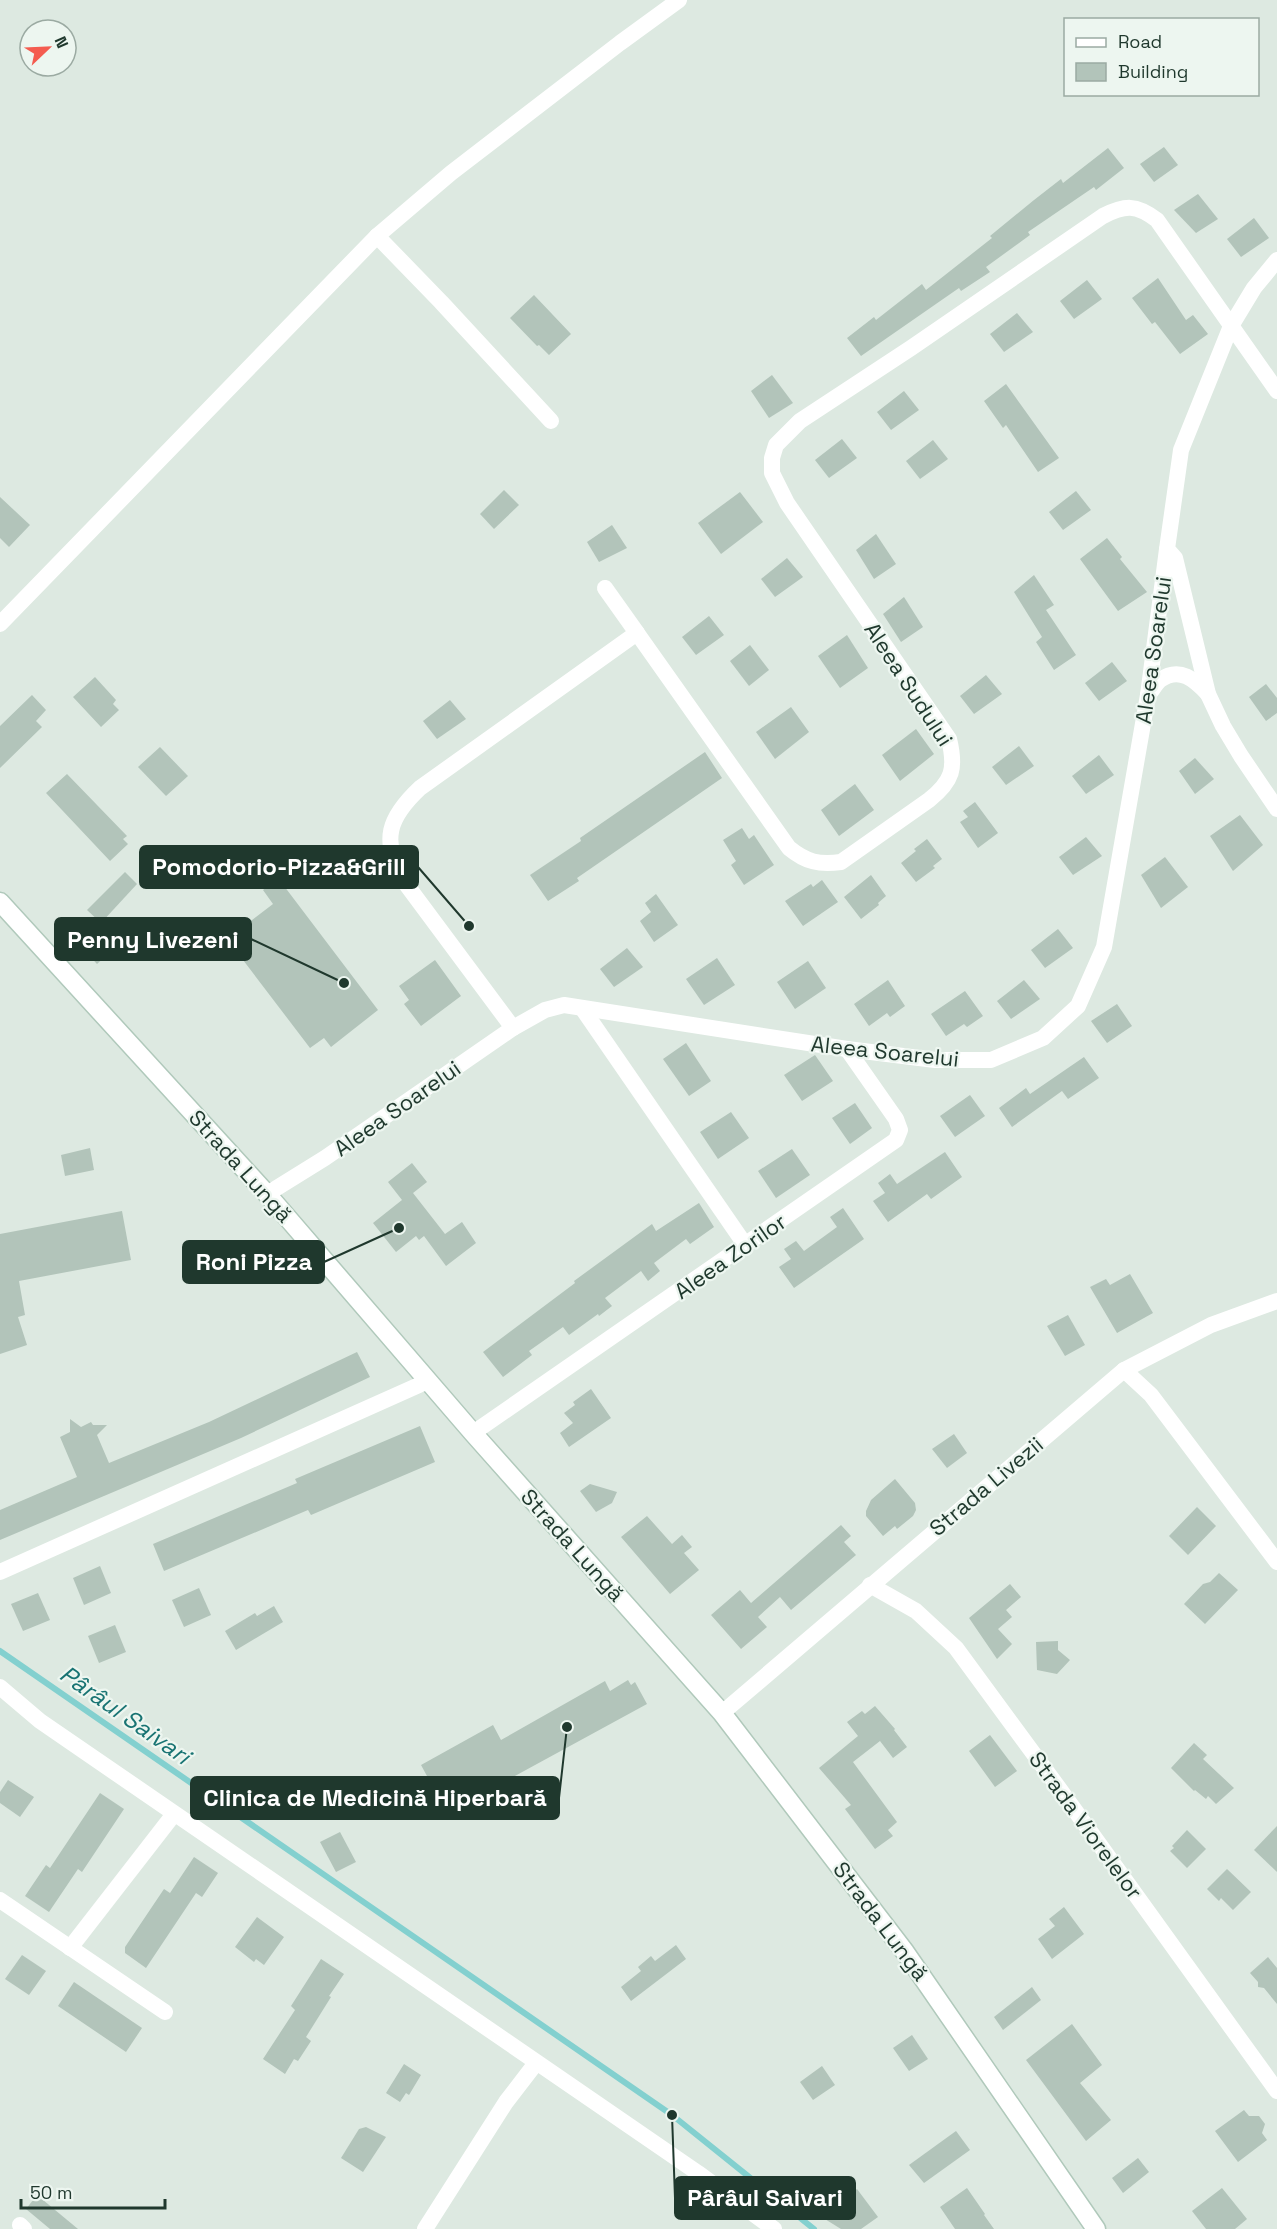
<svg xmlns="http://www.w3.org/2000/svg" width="1277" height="2229" viewBox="0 0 1277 2229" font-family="'Space Grotesk',sans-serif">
<rect width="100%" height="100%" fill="#dde9e1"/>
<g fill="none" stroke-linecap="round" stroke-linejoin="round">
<polyline stroke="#83d0cf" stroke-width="6" points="0,1651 672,2115 814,2229"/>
</g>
<g fill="#b2c4ba">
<polygon points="1164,147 1178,165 1154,182 1140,164"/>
<polygon points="1108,148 1124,168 1096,190 1094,187 1028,232 1030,235 986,267 990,272 961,291 959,288 861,356 847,338 874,317 876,320 922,284 926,290 992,238 990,236 1034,200 1061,179 1063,183"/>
<polygon points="1198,194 1218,219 1196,233 1174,210"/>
<polygon points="1254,218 1269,238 1241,257 1227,239"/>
<polygon points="1158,278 1186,320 1193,315 1208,334 1180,354 1155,322 1152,324 1132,298"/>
<polygon points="1087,280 1102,299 1074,319 1060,301"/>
<polygon points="534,295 571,334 549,355 539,345 537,346 510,318"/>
<polygon points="1017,313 1033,332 1004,352 990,334"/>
<polygon points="772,375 793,403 769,418 751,391"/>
<polygon points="1006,384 1059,458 1038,472 1006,425 1003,428 984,401"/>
<polygon points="904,391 919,410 891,430 877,412"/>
<polygon points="842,439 857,458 829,478 815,460"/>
<polygon points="933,440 948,459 920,479 906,461"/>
<polygon points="504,490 519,505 494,529 480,514"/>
<polygon points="1076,491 1091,510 1063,530 1049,512"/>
<polygon points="740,492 763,522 721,554 698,523"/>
<polygon points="0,497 30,525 9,547 0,538"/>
<polygon points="612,525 627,548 599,562 587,542"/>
<polygon points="876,534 896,564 874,579 856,550"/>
<polygon points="1107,538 1122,557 1120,559 1147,592 1118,611 1080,559"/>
<polygon points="787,558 803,577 775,597 761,579"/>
<polygon points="1034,575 1054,605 1046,610 1076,655 1054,670 1036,642 1042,637 1014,592"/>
<polygon points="904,597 923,627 901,642 883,614"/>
<polygon points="709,616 724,635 696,655 682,637"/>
<polygon points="847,635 868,668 840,688 818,656"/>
<polygon points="750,645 769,670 749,686 730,661"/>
<polygon points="1112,662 1127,681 1099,701 1085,683"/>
<polygon points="986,675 1002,694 974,714 960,696"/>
<polygon points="95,677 116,700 113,704 119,710 101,727 73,697"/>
<polygon points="1266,684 1277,698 1277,713 1266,721 1249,697"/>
<polygon points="32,695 46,710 36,721 42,727 0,768 0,726"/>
<polygon points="450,700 466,719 437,739 423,721"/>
<polygon points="791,707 809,732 775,759 756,732"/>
<polygon points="916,729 934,754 900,781 882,755"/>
<polygon points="1019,746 1034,766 1006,785 992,767"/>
<polygon points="160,747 188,776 166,796 138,767"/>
<polygon points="705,752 722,778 577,878 579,881 548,901 530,875 581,841 580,838"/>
<polygon points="1099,755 1114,775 1086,794 1072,776"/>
<polygon points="1195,758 1214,779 1195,794 1179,771"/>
<polygon points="67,774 127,836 123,839 128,844 110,861 46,793"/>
<polygon points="855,784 874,810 839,836 821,810"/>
<polygon points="975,802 998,833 978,848 960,822 968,817 963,811"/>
<polygon points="1240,815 1263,845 1233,871 1210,836"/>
<polygon points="742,828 749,839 754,835 774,865 744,885 731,865 736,861 723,840"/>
<polygon points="1086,837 1102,856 1073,875 1059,857"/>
<polygon points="927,839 942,859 933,866 935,868 916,882 901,863 916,851 914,849"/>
<polygon points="1165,857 1188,887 1161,908 1141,875"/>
<polygon points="125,872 137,884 101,923 87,910"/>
<polygon points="871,875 886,896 878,903 879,905 861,919 844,897"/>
<polygon points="278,878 378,1010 331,1047 324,1038 310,1048 227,939 273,904 263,890"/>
<polygon points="822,880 838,902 803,926 785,901 811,884 813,887"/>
<polygon points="656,894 678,925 654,942 640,921 651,912 645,903"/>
<polygon points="115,926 125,938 97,964 87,953"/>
<polygon points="1058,929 1073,948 1045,968 1031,950"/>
<polygon points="627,948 643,967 614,987 600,969"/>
<polygon points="717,958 735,985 704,1005 686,979"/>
<polygon points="435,960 461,996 421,1026 404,1004 409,1000 399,986"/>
<polygon points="808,961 826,988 795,1009 777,982"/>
<polygon points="888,980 905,1006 890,1017 887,1013 869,1026 854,1004"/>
<polygon points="1024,980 1040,999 1011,1019 997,1001"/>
<polygon points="965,991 983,1016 967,1027 964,1024 946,1036 931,1014"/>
<polygon points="1117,1004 1132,1026 1107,1043 1091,1021"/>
<polygon points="686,1043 711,1081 689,1096 663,1059"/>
<polygon points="815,1055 833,1081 802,1101 784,1075"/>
<polygon points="1084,1057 1099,1078 1068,1099 1062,1091 1012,1127 999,1108 1026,1088 1030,1094"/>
<polygon points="970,1095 985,1116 955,1137 940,1116"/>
<polygon points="855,1103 872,1128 850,1144 832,1118"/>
<polygon points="731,1112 749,1138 718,1159 700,1132"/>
<polygon points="90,1148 94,1170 65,1176 61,1155"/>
<polygon points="792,1149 810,1175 776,1198 758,1171"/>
<polygon points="945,1152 962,1177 931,1199 927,1194 888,1222 873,1201 885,1193 878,1183 890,1174 897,1184"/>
<polygon points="412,1163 427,1182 413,1193 445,1234 462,1222 476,1243 446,1266 424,1236 419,1240 416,1236 396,1252 373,1223 402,1200 388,1182"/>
<polygon points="699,1203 714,1227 690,1244 686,1239 654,1263 660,1271 648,1281 641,1271 605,1298 612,1306 599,1316 598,1314 569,1335 563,1327 529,1351 532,1355 503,1377 483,1352 575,1283 574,1281 652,1224 656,1231"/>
<polygon points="843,1208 864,1239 794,1288 779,1267 791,1259 784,1249 796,1241 804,1251 837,1227 830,1217"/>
<polygon points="122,1211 131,1260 19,1281 25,1315 18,1317 27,1345 0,1354 0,1234"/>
<polygon points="1130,1274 1153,1313 1117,1333 1090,1287 1106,1279 1110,1285"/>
<polygon points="1068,1315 1085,1345 1065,1356 1047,1326"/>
<polygon points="357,1352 370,1377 241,1438 0,1540 0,1510 77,1477 60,1437 70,1432 70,1419 81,1427 91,1422 93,1425 107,1425 97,1435 109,1463 209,1422"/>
<polygon points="591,1389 611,1418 569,1447 560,1433 573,1423 564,1413 575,1405 573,1402"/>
<polygon points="420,1426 435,1462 311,1515 308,1510 164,1571 153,1544 297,1483 295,1479"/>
<polygon points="954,1434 967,1453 947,1468 932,1449"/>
<polygon points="895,1479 915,1503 916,1510 913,1516 897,1529 895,1526 883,1536 866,1516 866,1511 871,1500"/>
<polygon points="590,1484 617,1492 612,1503 596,1512 580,1491"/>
<polygon points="1197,1507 1216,1526 1188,1555 1169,1536"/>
<polygon points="647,1516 672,1544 682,1535 692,1547 684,1553 699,1570 670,1594 621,1537"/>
<polygon points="841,1525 851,1536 844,1542 856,1555 791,1610 780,1597 758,1617 767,1627 741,1649 711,1615 740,1590 751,1603"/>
<polygon points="100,1566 111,1593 84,1605 73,1578"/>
<polygon points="1219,1573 1238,1590 1205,1624 1184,1604 1203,1584 1210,1582"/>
<polygon points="1010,1584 1021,1597 1006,1610 1012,1617 998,1629 1012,1644 997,1659 969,1618"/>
<polygon points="199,1588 211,1615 184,1627 172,1600"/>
<polygon points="38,1593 50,1620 23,1631 11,1604"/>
<polygon points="274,1606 283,1622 236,1650 225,1631 255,1613 257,1616"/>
<polygon points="115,1625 126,1652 99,1663 88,1636"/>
<polygon points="1058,1641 1058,1650 1070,1660 1057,1674 1037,1670 1036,1642"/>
<polygon points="628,1680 631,1685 635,1682 647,1704 478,1796 476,1792 445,1809 421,1765 493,1725 501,1740 605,1681 610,1691"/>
<polygon points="875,1706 895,1729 894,1730 907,1747 893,1758 880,1741 853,1762 897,1822 888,1830 893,1836 875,1849 845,1809 851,1805 819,1768 858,1736 847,1722 862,1711 865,1714"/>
<polygon points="990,1735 1017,1771 995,1787 969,1751"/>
<polygon points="1194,1743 1207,1755 1203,1759 1234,1788 1216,1804 1208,1796 1206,1799 1195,1790 1194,1791 1171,1768"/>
<polygon points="8,1780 34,1797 20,1817 0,1803 0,1792"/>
<polygon points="100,1793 124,1809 82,1872 78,1869 49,1912 25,1896 46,1865 50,1868"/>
<polygon points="1277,1826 1277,1872 1254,1850"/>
<polygon points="1187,1830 1206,1849 1187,1868 1170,1851 1174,1848 1172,1846"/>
<polygon points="340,1832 356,1862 336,1872 320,1842"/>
<polygon points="194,1857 218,1873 202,1897 196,1893 146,1968 125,1953 125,1947 164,1889 170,1893"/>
<polygon points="1227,1869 1251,1892 1233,1910 1221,1898 1219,1901 1207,1889"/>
<polygon points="1064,1907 1084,1934 1052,1959 1038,1939 1055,1926 1049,1919"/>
<polygon points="257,1917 284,1937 264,1965 256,1959 254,1962 235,1947"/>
<polygon points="676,1945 686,1959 631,2001 621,1987 641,1971 638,1967 651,1956 655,1961"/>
<polygon points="22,1955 46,1971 29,1995 5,1979"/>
<polygon points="1268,1957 1277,1968 1277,2004 1264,1988 1258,1987 1258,1982 1250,1973"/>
<polygon points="321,1959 344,1974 329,1996 331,1997 306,2037 311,2041 298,2061 294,2059 285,2074 263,2059 295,2010 291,2006"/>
<polygon points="74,1982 142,2028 126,2052 58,2006"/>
<polygon points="1032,1987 1041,2000 1003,2030 994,2017"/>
<polygon points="1072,2024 1102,2065 1080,2083 1111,2120 1086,2141 1026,2060"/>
<polygon points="912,2035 928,2059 909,2071 893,2048"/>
<polygon points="404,2064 421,2075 409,2095 406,2093 400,2102 386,2093"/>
<polygon points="822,2066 835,2085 813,2100 800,2082"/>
<polygon points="1244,2110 1249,2116 1259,2116 1265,2124 1262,2133 1267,2140 1238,2162 1215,2131"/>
<polygon points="366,2127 386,2137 363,2172 341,2158 359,2129"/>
<polygon points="956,2131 970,2150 924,2183 909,2165"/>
<polygon points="1138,2158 1149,2172 1123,2193 1112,2178"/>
<polygon points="967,2188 985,2214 984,2215 994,2229 955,2229 940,2207"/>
<polygon points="1222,2188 1247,2219 1235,2229 1206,2229 1192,2211"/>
<polygon points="857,2189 878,2217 861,2229 841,2229 820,2216"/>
<polygon points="37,2195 78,2229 50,2229 26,2209"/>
</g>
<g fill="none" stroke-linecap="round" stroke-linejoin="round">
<g stroke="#b0c9bb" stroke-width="21">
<polyline id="secondary" points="0,902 267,1194 473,1433 722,1713 905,1952 1096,2229"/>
</g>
<g stroke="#fff" stroke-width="16">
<polyline points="377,236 441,302 551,421"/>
<polyline points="1277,260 1254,288 1231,326 1181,450 1167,549 1175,558 1208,694 1223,726 1241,756 1277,809"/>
<polyline points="605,588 637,633"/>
<polyline points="0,624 377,236 451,173 620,43 679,0"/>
<path d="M1148,695C1152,691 1156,683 1160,680C1180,666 1195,680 1208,694"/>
<polyline points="582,1008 746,1246"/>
<path d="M513,1028L403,880C381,840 388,818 420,788L637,633L789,848C806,862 819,865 841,862L929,800C953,781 956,768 949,739L787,503L772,473V458L776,445L800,421L911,348L1103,216C1125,205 1136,204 1157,220L1277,391"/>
<polyline points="267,1194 325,1158 513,1028 545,1010 564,1005 847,1049 935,1060 991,1060 1043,1038 1078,1006 1104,947 1148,695 1167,549"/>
<polyline points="1124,1370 1151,1395 1277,1562"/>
<polyline points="473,1433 896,1140 900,1130 896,1119 847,1049"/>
<polyline points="0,1572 428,1381"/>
<polyline points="870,1585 916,1611 956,1648 1061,1791 1277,2091"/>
<polyline points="0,1687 40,1721 698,2173 774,2229"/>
<polyline points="722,1713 1124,1370 1211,1325 1277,1301"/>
<polyline points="0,1900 165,2012"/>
<polyline points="70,1948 174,1814"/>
<polyline points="20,2225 24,2229"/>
<polyline points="425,2229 506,2102 536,2063"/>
</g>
<use href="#secondary" stroke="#fff" stroke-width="18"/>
</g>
<g text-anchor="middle" stroke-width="4.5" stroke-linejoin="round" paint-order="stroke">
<g font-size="22" fill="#1f382d" stroke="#edf6f0">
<text transform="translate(1153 650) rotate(-82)" y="8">Aleea Soarelui</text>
<text transform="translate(909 684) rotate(57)" y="8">Aleea Sudului</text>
<text transform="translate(885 1051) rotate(6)" y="8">Aleea Soarelui</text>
<text transform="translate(397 1108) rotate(-35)" y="8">Aleea Soarelui</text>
<text transform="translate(241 1166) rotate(48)" y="8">Strada Lungă</text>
<text transform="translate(730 1256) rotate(-35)" y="8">Aleea Zorilor</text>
<text transform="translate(986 1486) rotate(-40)" y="8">Strada Livezii</text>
<text transform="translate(573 1545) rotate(48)" y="8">Strada Lungă</text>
<text transform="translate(1086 1825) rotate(54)" y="8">Strada Viorelelor</text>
<text transform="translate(881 1921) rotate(53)" y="8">Strada Lungă</text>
</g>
<g font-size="24" font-style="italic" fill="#197473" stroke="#edf6f0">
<text transform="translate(125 1715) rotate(35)" y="8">Pârâul Saivari</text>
</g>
</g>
<path fill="none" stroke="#1f382d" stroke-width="2" d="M469 926L418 867M344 983L251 939M399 1228L324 1262M567 1727L559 1798M672 2115L675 2198"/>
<g fill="#1f382d" stroke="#edf6f0" stroke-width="2">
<circle cx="469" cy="926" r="6"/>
<circle cx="344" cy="983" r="6"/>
<circle cx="399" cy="1228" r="6"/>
<circle cx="567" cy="1727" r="6"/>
<circle cx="672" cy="2115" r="6"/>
</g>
<g fill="#1f382d" stroke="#1f382d" stroke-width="2">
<rect x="140" y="846" width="278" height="42" rx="6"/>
<rect x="55" y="918" width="196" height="42" rx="6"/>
<rect x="183" y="1241" width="141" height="42" rx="6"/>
<rect x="191" y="1777" width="368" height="42" rx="6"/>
<rect x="675" y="2177" width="180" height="42" rx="6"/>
</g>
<g font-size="24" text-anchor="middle" font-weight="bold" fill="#fff">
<text x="279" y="875">Pomodorio-Pizza&amp;Grill</text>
<text x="153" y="948">Penny Livezeni</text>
<text x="254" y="1270">Roni Pizza</text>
<text x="375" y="1806">Clinica de Medicină Hiperbară</text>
<text x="765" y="2206">Pârâul Saivari</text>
</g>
<rect x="1064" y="18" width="195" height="78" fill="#edf6f0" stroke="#9baaa2" stroke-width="1.5"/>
<rect x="1076" y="38" width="30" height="9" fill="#ffffff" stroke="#9baaa2" stroke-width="1.5"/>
<text x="1118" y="48" font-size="18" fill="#1f382d">Road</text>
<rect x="1076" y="63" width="30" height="18" fill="#b2c4ba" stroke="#9baaa2" stroke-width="1.5"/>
<text x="1118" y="78" font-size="18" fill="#1f382d">Building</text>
<g transform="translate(48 48) rotate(67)"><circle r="28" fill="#edf6f0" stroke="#9baaa2" stroke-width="1.5"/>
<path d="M0-4.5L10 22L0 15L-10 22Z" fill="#f45c50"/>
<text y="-9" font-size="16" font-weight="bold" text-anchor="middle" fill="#1f382d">N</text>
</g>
<path d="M21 2199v9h144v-9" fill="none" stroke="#1f382d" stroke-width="3"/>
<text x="30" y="2199" font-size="18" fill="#1f382d" stroke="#edf6f0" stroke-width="4.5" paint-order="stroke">50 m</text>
</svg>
